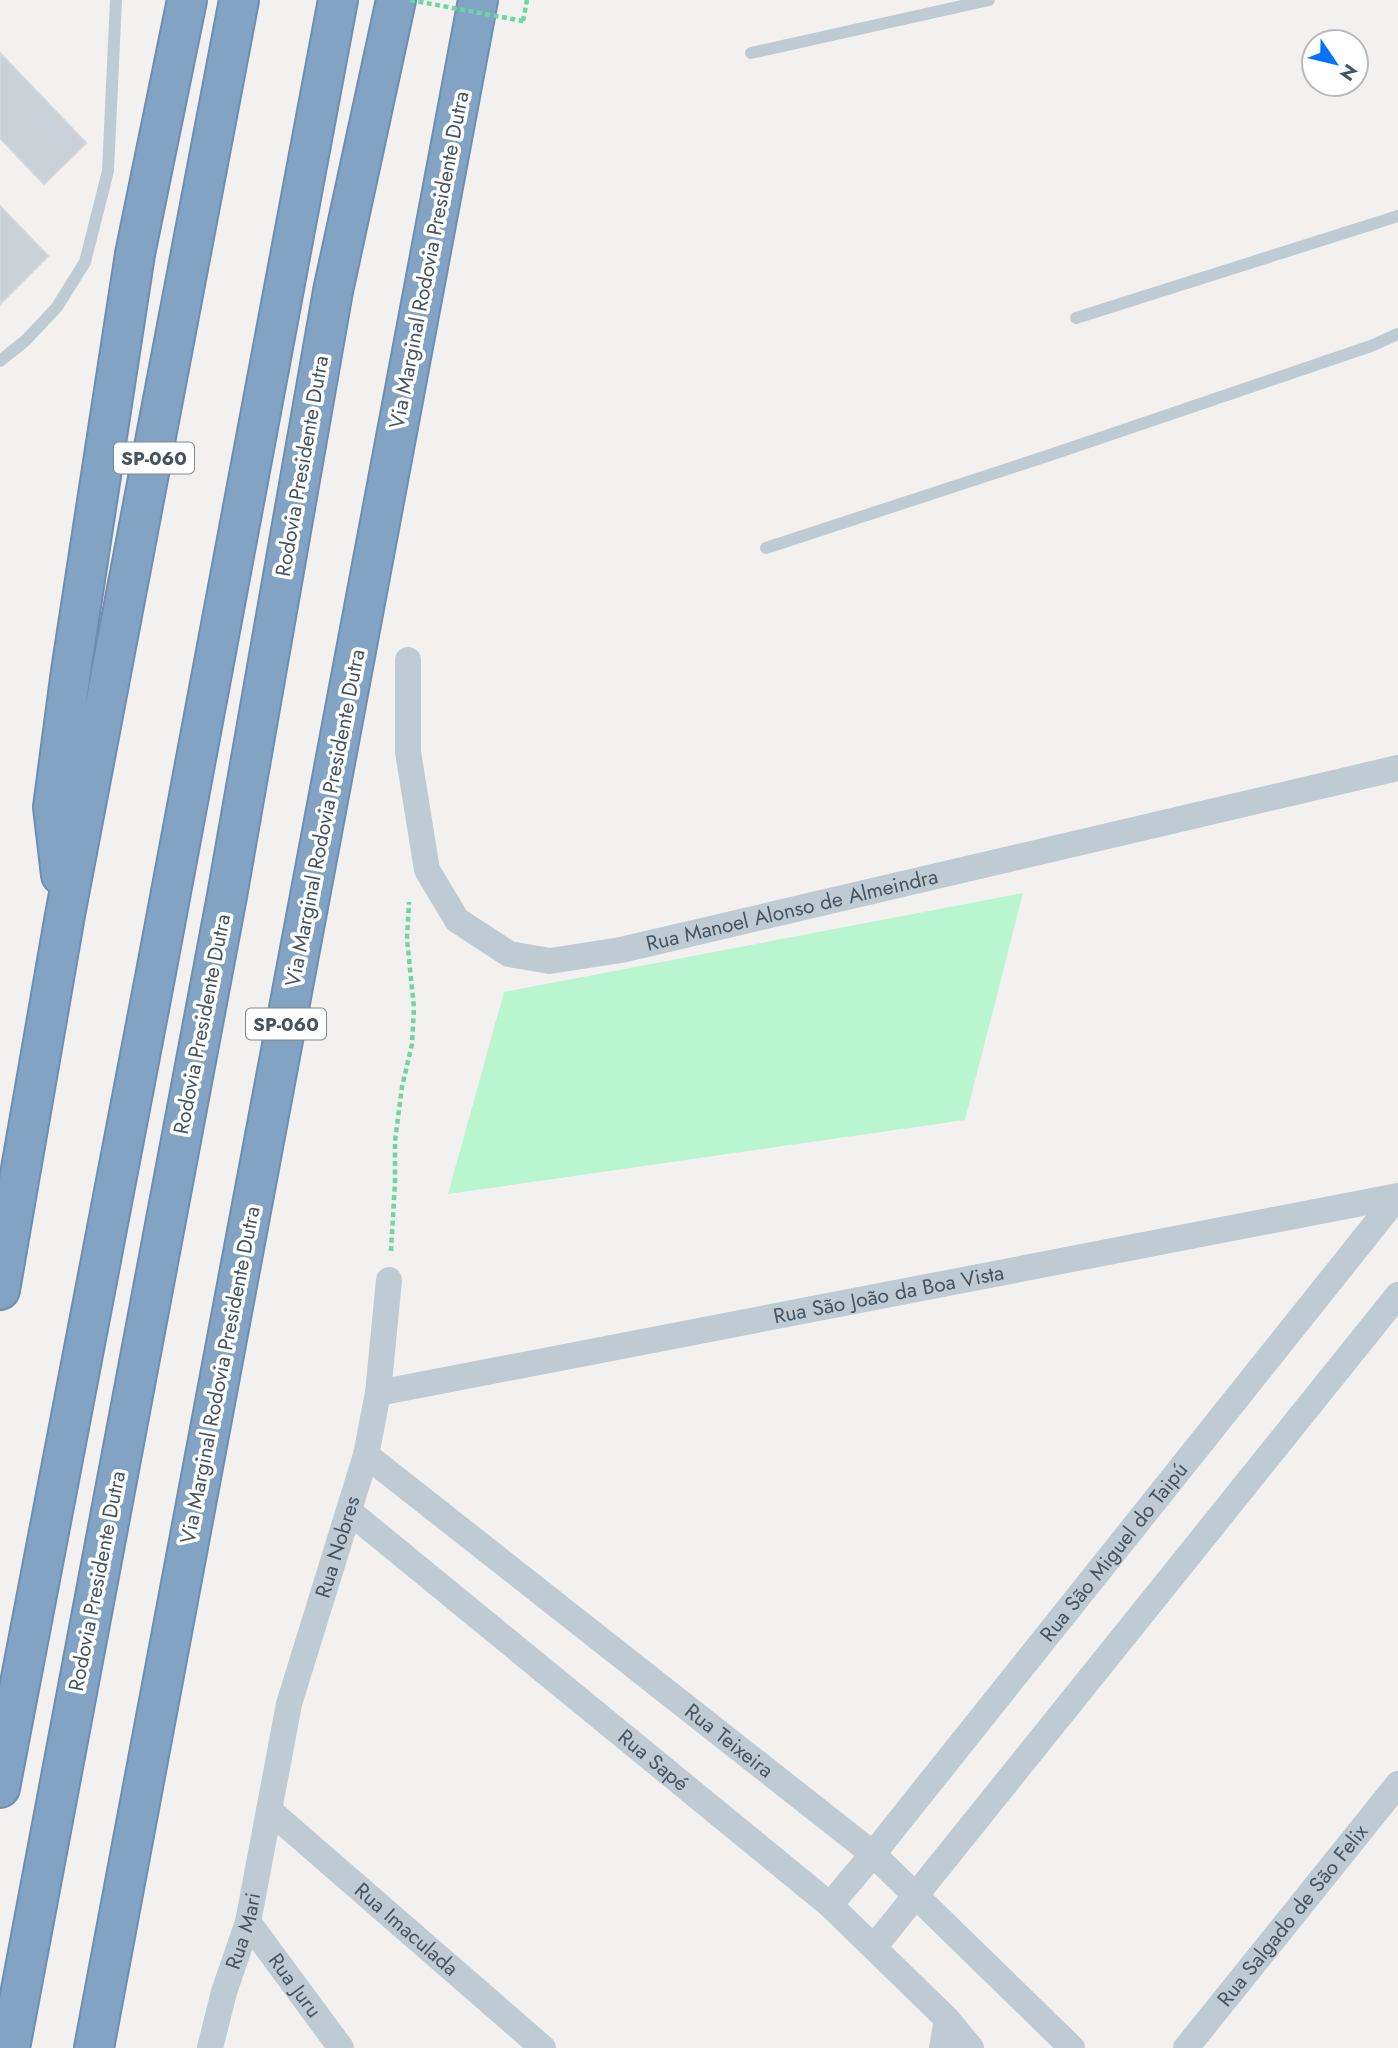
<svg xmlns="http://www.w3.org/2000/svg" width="1398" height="2048" viewBox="0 0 1398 2048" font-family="Jost,sans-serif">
<rect width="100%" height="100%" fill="#f3f0f0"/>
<polygon fill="#b9f5cf" points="1023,893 965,1120 448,1194 504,992"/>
<g fill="#cbcfd6" stroke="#d3d6dc" stroke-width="2">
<polygon points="0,53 86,143 44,184 0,138"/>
<polygon points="0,206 48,256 0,304"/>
</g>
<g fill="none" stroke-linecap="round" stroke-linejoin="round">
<g stroke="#6d8eb0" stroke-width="42">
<g id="highway">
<polyline points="61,875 53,807 71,671 135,254 187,0"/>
<polyline points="0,1290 65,915 239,0"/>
<path d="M0,1788C113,1192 230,597 338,0"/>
<polyline points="10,2048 227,896 333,291 396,0"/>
<polyline points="94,2048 478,0"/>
</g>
</g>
<g stroke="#6dd7a1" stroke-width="4.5" stroke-dasharray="5 3.5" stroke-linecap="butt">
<polyline points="523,21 527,0"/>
<polyline points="391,1251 395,1182 395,1141 402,1087 412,1044 414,1008 407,939 409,902"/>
</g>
<g stroke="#bfcbd3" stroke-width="12">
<polyline points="751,53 989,0"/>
<polyline points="1076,318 1398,216"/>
<polyline points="0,361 25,341 57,307 85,262 108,171 116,0"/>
<polyline points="766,548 1050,455 1371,346 1398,334"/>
</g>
<g stroke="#bfcbd3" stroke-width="26">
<path id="s1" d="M408,660V752L427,870L457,920L509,954L550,961L621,950L1398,768"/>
<path id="s2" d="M378,1393L1398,1196"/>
<path id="s3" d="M366,1455L873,1854L1072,2048"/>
<path id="s4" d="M350,1512L830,1905L947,2019L971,2048"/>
<path id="s5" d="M269,1810L543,2048"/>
<path id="s6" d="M830,1905L873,1854L1398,1196"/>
<path id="s7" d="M248,1922L341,2048"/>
<polyline points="875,1946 1398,1295"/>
<path id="s8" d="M210,2048L224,1992L248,1922L289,1704L366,1455L378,1393L389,1280"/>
<polyline points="942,2048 947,2019"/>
<path id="s9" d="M1186,2048L1398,1784"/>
</g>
<use href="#highway" stroke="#82a3c4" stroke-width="38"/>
<polyline stroke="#6dd7a1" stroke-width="4.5" stroke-dasharray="5 3.5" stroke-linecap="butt" points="410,0 523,21"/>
</g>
<g text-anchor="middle" stroke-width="7" stroke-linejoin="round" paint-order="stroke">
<g fill="#fff" stroke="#7d8790" stroke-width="2">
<rect x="114" y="442.5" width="80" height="31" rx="5"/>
<rect x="246" y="1008.5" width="80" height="31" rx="5"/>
</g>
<g font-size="19" font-weight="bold" fill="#455460">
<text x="154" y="465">SP-060</text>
<text x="286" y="1031">SP-060</text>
</g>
<g font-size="21" fill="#455460" stroke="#fff">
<text transform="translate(429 260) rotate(-79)" y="7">Via Marginal Rodovia Presidente Dutra</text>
<text transform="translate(302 466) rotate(-80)" y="7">Rodovia Presidente Dutra</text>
<text transform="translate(325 818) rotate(-79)" y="7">Via Marginal Rodovia Presidente Dutra</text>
<text dy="7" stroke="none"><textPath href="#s1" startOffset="621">Rua Manoel Alonso de Almeindra</textPath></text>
<text transform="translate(202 1024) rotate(-79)" y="7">Rodovia Presidente Dutra</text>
<text dy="7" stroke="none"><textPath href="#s2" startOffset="520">Rua São João da Boa Vista</textPath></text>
<text transform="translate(220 1375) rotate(-79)" y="7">Via Marginal Rodovia Presidente Dutra</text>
<text dy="7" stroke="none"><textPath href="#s8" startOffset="518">Rua Nobres</textPath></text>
<text dy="7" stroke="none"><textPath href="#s6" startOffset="453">Rua São Miguel do Taipú</textPath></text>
<text transform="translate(97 1581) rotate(-79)" y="7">Rodovia Presidente Dutra</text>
<text dy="7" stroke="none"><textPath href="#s3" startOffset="462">Rua Teixeira</textPath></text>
<text dy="7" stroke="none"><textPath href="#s4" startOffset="392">Rua Sapé</textPath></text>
<text dy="7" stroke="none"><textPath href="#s9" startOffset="170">Rua Salgado de São Felix</textPath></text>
<text dy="7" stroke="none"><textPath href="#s5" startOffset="182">Rua Imaculada</textPath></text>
<text dy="7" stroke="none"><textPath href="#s8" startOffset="122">Rua Mari</textPath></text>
<text dy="7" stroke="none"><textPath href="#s7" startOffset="79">Rua Juru</textPath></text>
</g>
</g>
<g transform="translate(1335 63) rotate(125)"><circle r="33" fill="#ffffff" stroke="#b5bbbf" stroke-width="2"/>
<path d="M0-5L12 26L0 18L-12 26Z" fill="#0374f9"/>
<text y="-10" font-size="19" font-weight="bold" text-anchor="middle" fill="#455460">N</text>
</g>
</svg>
